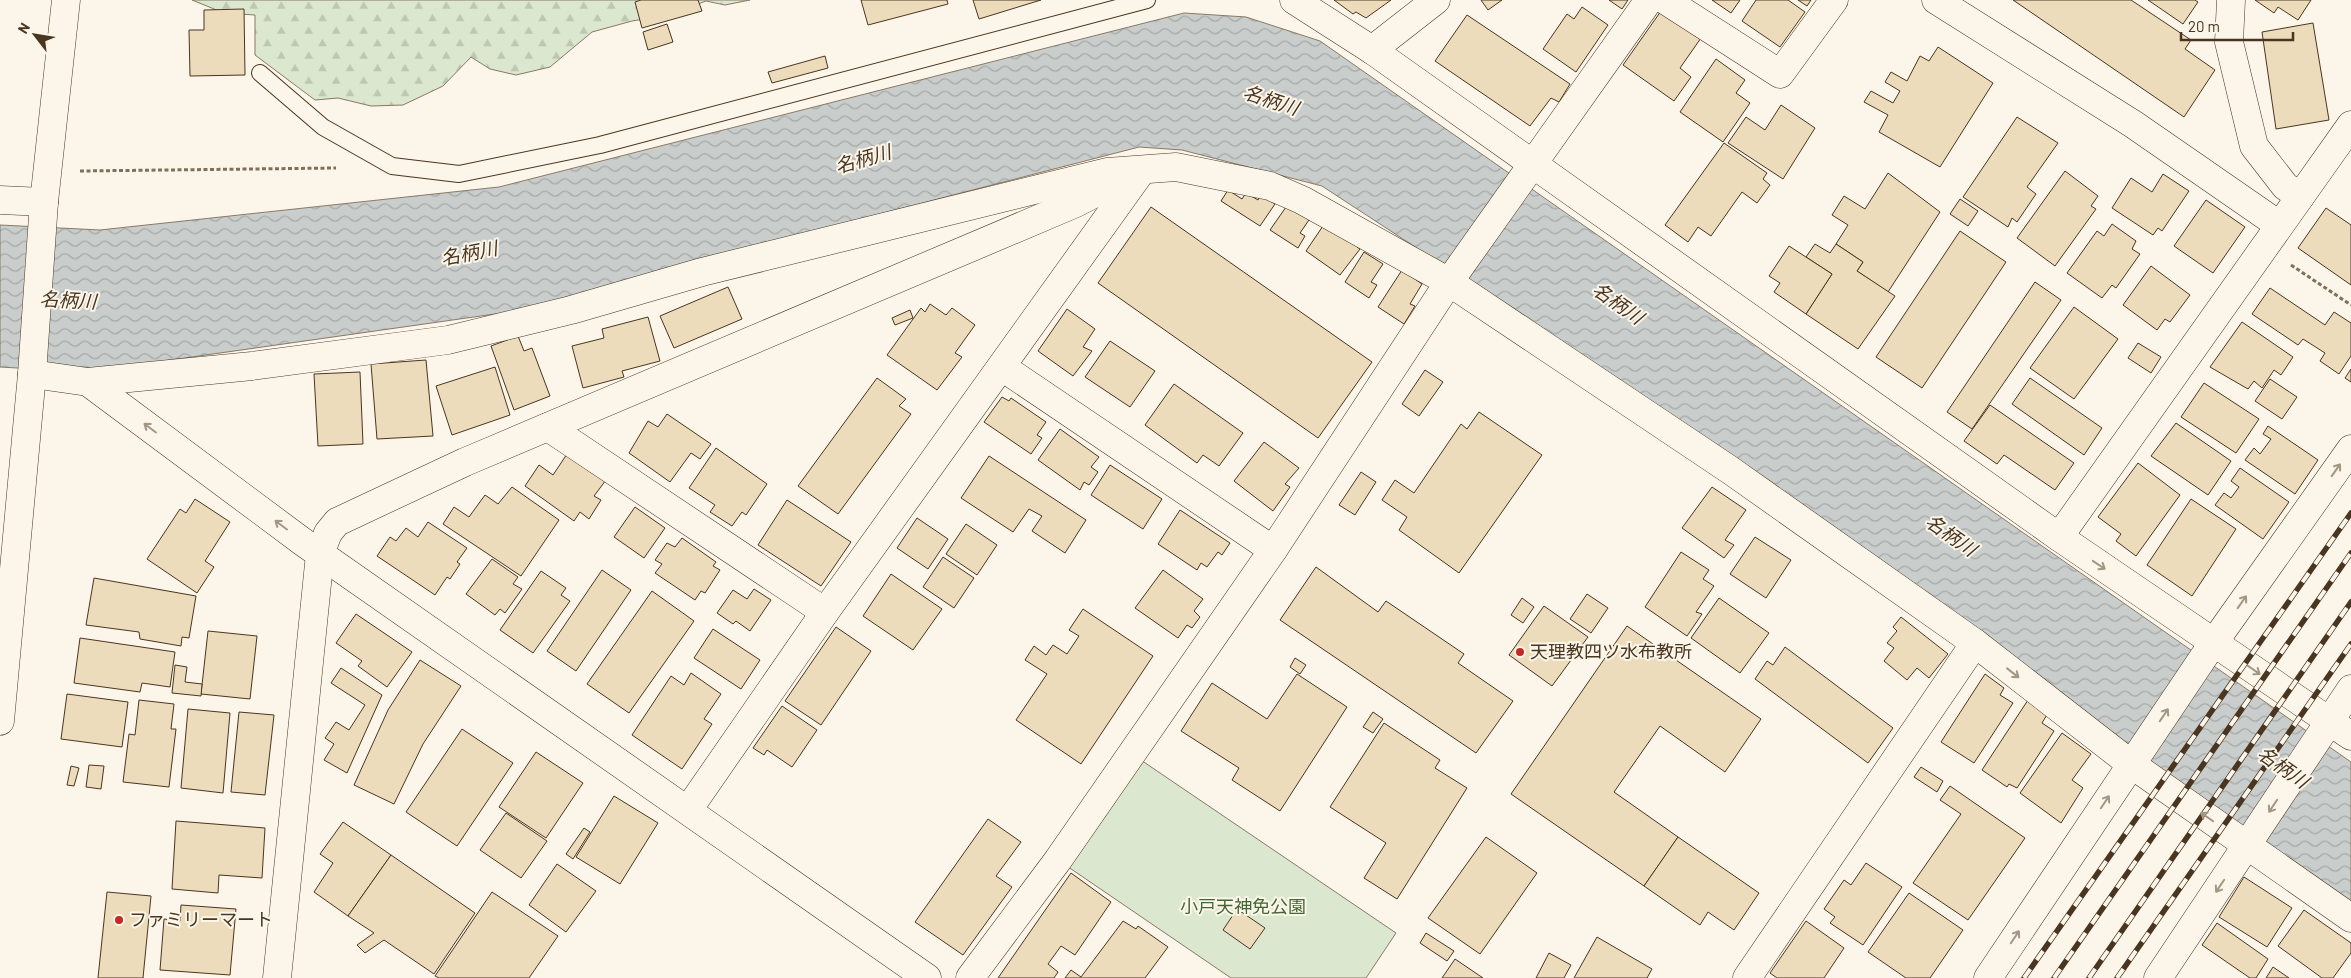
<svg xmlns="http://www.w3.org/2000/svg" width="2351" height="978" viewBox="0 0 2351 978" font-family="Barlow,'Noto Sans JP',sans-serif">
<defs>
<pattern id="forest-firs" width="22" height="20" patternUnits="userSpaceOnUse" patternTransform="scale(1.25)"><rect width="22" height="20" fill="#dce7d0"/><path d="M5 1l3.5 6h-7zM16 11l3.5 6h-7z" fill="#bec7b2"/></pattern>
<pattern id="water-waves" width="16" height="10" patternUnits="userSpaceOnUse" patternTransform="scale(1.25)"><rect width="16" height="10" fill="#c9cecd"/><path d="M0 5q4-4 8 0t8 0" fill="none" stroke="#a5a8a6"/></pattern>
</defs>
<rect width="100%" height="100%" fill="#fbf6e9"/>
<polygon fill="#dce7d0" stroke="#887966" points="1132,754 1396,933 1366,978 1231,978 1058,860"/>
<polygon fill="url(#forest-firs)" stroke="#887966" points="192,0 750,0 725,5 706,1 669,15 632,21 592,32 550,67 516,75 490,69 471,57 443,86 403,105 371,106 338,98 315,100 255,55 255,15 224,13"/>
<polygon fill="url(#water-waves)" stroke="#887966" points="1184,13 1246,17 1320,41 2351,762 2351,903 2266,846 1612,376 1322,186 1182,150 1139,147 702,260 516,311 86,372 0,367 0,225 100,230 499,187"/>
<g fill="#ecdcbc" stroke="#4a3520">
<polygon points="641,0 698,0 702,11 642,28 635,2"/>
<polygon points="861,0 947,0 948,4 868,25"/>
<polygon points="973,0 1041,0 979,19"/>
<polygon points="1334,0 1391,0 1366,18 1356,12 1353,14"/>
<polygon points="1481,0 1502,0 1488,10"/>
<polygon points="1609,0 1628,0 1622,9"/>
<polygon points="1712,0 1740,0 1731,13"/>
<polygon points="1756,0 1788,0 1805,12 1780,47 1742,21"/>
<polygon points="1798,0 1811,0 1807,6"/>
<polygon points="2013,0 2131,0 2191,40 2185,49 2215,70 2184,117"/>
<polygon points="2148,0 2195,0 2198,2 2183,24"/>
<polygon points="2255,0 2311,0 2298,20 2278,7 2274,13"/>
<polygon points="1582,7 1608,25 1576,72 1543,49 1567,14 1574,19"/>
<polygon points="244,9 245,75 190,76 189,30 204,30 204,10"/>
<polygon points="1661,11 1701,38 1680,68 1691,77 1674,101 1623,65"/>
<polygon points="1467,15 1570,84 1559,102 1551,98 1530,126 1435,61"/>
<polygon points="2313,23 2329,120 2276,129 2262,32"/>
<polygon points="667,24 673,42 648,50 643,32"/>
<polygon points="1938,47 1993,83 1940,167 1879,132 1888,115 1864,102 1871,91 1893,103 1900,91 1885,82 1891,72 1907,81 1920,56 1929,61"/>
<polygon points="825,56 828,68 772,83 768,72"/>
<polygon points="1716,59 1745,80 1736,93 1750,103 1723,142 1680,112"/>
<polygon points="1781,105 1815,128 1783,179 1728,143 1746,117 1765,130"/>
<polygon points="2017,117 2058,143 2027,187 2036,194 2017,222 2012,218 2008,227 1963,197"/>
<polygon points="1724,143 1767,173 1763,179 1770,185 1757,203 1742,192 1711,236 1698,227 1688,242 1665,225"/>
<polygon points="2065,171 2098,196 2091,206 2096,209 2055,266 2017,238"/>
<polygon points="1888,173 1940,212 1888,292 1857,271 1863,262 1836,244 1848,225 1832,215 1844,196 1865,209"/>
<polygon points="2163,174 2189,191 2162,231 2158,228 2153,235 2112,208 2131,178 2152,192"/>
<polygon points="1228,190 1242,199 1246,193 1258,200 1260,195 1275,204 1260,226 1221,201"/>
<polygon points="1960,199 1978,211 1968,226 1950,214"/>
<polygon points="2206,200 2245,227 2213,273 2174,246"/>
<polygon points="1151,207 1372,362 1318,438 1098,283"/>
<polygon points="1286,207 1311,217 1300,233 1305,236 1298,248 1270,230"/>
<polygon points="2326,208 2351,225 2351,285 2298,248"/>
<polygon points="1327,220 1360,242 1357,247 1360,249 1340,275 1306,251"/>
<polygon points="2112,224 2136,241 2132,249 2140,254 2116,288 2112,285 2102,298 2067,273 2097,231 2104,236"/>
<polygon points="1960,231 2006,262 1922,388 1876,357"/>
<polygon points="1815,244 1830,253 1836,244 1863,262 1857,271 1895,296 1858,349 1806,314 1832,274 1806,257"/>
<polygon points="1789,246 1832,274 1806,314 1774,292 1780,283 1769,276"/>
<polygon points="1364,252 1383,264 1371,282 1377,285 1369,298 1345,282"/>
<polygon points="2151,266 2190,295 2170,322 2165,319 2157,330 2123,305"/>
<polygon points="1402,270 1422,284 1410,304 1415,306 1404,324 1378,307"/>
<polygon points="2035,282 2061,300 1972,429 1947,412"/>
<polygon points="728,287 742,319 674,348 660,316"/>
<polygon points="2270,288 2325,325 2334,312 2351,323 2351,356 2339,374 2320,361 2325,353 2303,339 2298,345 2252,314"/>
<polygon points="930,304 946,315 952,308 975,325 955,353 962,357 937,390 887,355 921,308 925,312"/>
<polygon points="2074,307 2118,339 2074,399 2030,368"/>
<polygon points="1067,309 1095,329 1083,347 1092,351 1073,376 1038,351"/>
<polygon points="910,310 913,318 895,325 892,318"/>
<polygon points="648,317 660,361 622,371 624,377 583,388 572,346 604,338 602,329"/>
<polygon points="2242,322 2293,357 2281,375 2274,370 2262,388 2254,381 2248,389 2210,367"/>
<polygon points="518,336 524,351 532,348 550,396 514,410 491,346"/>
<polygon points="1110,341 1155,371 1130,407 1085,377"/>
<polygon points="2138,343 2161,357 2151,373 2128,358"/>
<polygon points="426,360 433,436 377,439 371,364"/>
<polygon points="495,367 510,415 452,435 436,386"/>
<polygon points="2351,369 2351,382 2345,378"/>
<polygon points="1425,370 1443,382 1419,416 1402,404"/>
<polygon points="360,372 363,444 318,446 314,374"/>
<polygon points="877,378 906,399 899,406 911,414 838,514 798,486"/>
<polygon points="2030,378 2102,428 2084,455 2012,404"/>
<polygon points="2270,379 2297,397 2282,419 2255,401"/>
<polygon points="2204,383 2259,419 2236,453 2181,417"/>
<polygon points="1174,384 1243,433 1219,466 1203,455 1197,463 1145,425"/>
<polygon points="1002,397 1009,401 1011,398 1046,422 1037,435 1042,438 1031,454 984,422"/>
<polygon points="1990,405 2074,463 2055,490 2004,455 1997,464 1964,441"/>
<polygon points="1479,412 1542,455 1459,573 1399,530 1407,517 1382,500 1395,480 1414,493 1461,424 1467,429"/>
<polygon points="667,414 711,444 700,459 691,453 670,482 629,453 648,421 658,427"/>
<polygon points="2176,423 2231,461 2208,495 2151,456"/>
<polygon points="2268,426 2318,460 2295,494 2245,460 2254,448 2260,454 2271,439 2263,434"/>
<polygon points="1060,429 1099,457 1091,467 1098,472 1089,485 1084,482 1080,490 1038,460"/>
<polygon points="1264,442 1299,468 1285,484 1290,487 1273,511 1234,481"/>
<polygon points="716,448 767,484 746,515 742,512 732,526 710,512 715,505 689,488"/>
<polygon points="567,454 606,480 594,496 601,500 589,519 580,512 574,521 525,486 539,465 553,475"/>
<polygon points="989,456 1086,520 1065,553 1032,531 1042,516 1029,509 1013,532 961,498"/>
<polygon points="2138,463 2180,495 2136,556 2116,541 2121,534 2098,517"/>
<polygon points="1110,465 1162,499 1143,529 1091,495"/>
<polygon points="2240,468 2289,502 2263,539 2215,505 2224,493 2231,498 2239,487 2231,481"/>
<polygon points="1361,472 1376,482 1355,515 1339,505"/>
<polygon points="512,487 559,520 521,576 443,524 454,507 469,517 485,495 498,504"/>
<polygon points="1712,487 1746,510 1725,540 1734,545 1724,558 1682,528"/>
<polygon points="195,499 230,522 205,561 214,567 197,593 147,559 180,509 186,513"/>
<polygon points="2191,499 2236,529 2192,596 2147,565"/>
<polygon points="787,500 851,542 821,586 758,545"/>
<polygon points="635,507 665,528 644,558 614,537"/>
<polygon points="1180,510 1230,543 1222,555 1218,552 1207,567 1201,563 1197,570 1158,544"/>
<polygon points="917,518 948,539 928,569 897,548"/>
<polygon points="428,522 467,548 457,562 460,564 450,579 447,577 435,595 377,556 390,537 396,541 406,528 418,537"/>
<polygon points="966,524 997,545 977,575 946,554"/>
<polygon points="1755,537 1791,560 1766,598 1730,574"/>
<polygon points="682,538 716,562 713,566 720,570 705,593 701,591 695,600 655,573 662,564 655,560 667,543 675,547"/>
<polygon points="1681,552 1709,570 1703,579 1714,586 1696,612 1702,614 1687,636 1645,607"/>
<polygon points="943,557 974,578 954,608 923,587"/>
<polygon points="492,559 518,577 513,584 522,589 505,613 500,609 495,615 466,594"/>
<polygon points="1316,567 1378,612 1386,601 1464,654 1458,663 1513,701 1476,753 1280,620"/>
<polygon points="602,570 631,590 576,671 547,651"/>
<polygon points="1163,570 1203,599 1194,611 1200,617 1192,628 1187,625 1178,638 1135,608"/>
<polygon points="541,571 566,588 561,595 570,601 533,653 500,630"/>
<polygon points="891,574 942,609 913,650 863,616"/>
<polygon points="94,578 196,596 189,638 182,637 181,646 140,639 139,632 86,625"/>
<polygon points="754,589 771,600 750,631 736,621 733,624 717,613 733,590 747,599"/>
<polygon points="652,591 694,621 629,713 587,684"/>
<polygon points="1587,594 1608,608 1591,633 1570,619"/>
<polygon points="1522,598 1534,607 1523,623 1511,615"/>
<polygon points="1719,598 1769,633 1740,673 1691,638"/>
<polygon points="1544,606 1588,637 1552,686 1509,655"/>
<polygon points="1083,609 1153,656 1081,764 1016,720 1047,674 1025,660 1034,646 1046,655 1053,645 1067,654 1079,636 1069,630"/>
<polygon points="356,614 412,652 387,687 358,666 362,661 336,643"/>
<polygon points="1901,617 1948,654 1929,678 1917,668 1907,680 1884,661 1894,648 1887,643 1897,631 1893,627"/>
<polygon points="1627,626 1761,719 1725,772 1660,726 1614,792 1678,837 1644,886 1511,794"/>
<polygon points="836,627 871,651 821,725 785,701"/>
<polygon points="713,629 760,660 741,689 694,658"/>
<polygon points="208,631 257,636 250,699 201,694"/>
<polygon points="80,638 175,652 170,687 142,683 140,692 74,683"/>
<polygon points="1785,647 1893,728 1868,763 1755,679 1767,661 1773,665"/>
<polygon points="1295,658 1306,665 1300,674 1290,667"/>
<polygon points="420,660 461,686 423,744 394,804 354,785 388,710"/>
<polygon points="175,665 187,667 185,682 202,684 201,696 172,693"/>
<polygon points="341,668 382,695 347,773 324,760 334,744 325,738 336,722 349,730 365,705 331,683"/>
<polygon points="691,673 721,694 704,719 712,724 682,769 632,735 671,676 684,685"/>
<polygon points="1297,674 1347,707 1280,811 1232,780 1239,768 1181,731 1212,683 1267,719"/>
<polygon points="1985,674 2004,688 2000,695 2013,703 1974,763 1941,742"/>
<polygon points="67,694 128,702 122,747 61,739"/>
<polygon points="139,700 174,704 171,729 176,729 169,787 123,782 129,734 135,735"/>
<polygon points="2028,700 2048,713 2042,723 2054,731 2017,788 2009,784 2007,787 1982,770"/>
<polygon points="782,706 817,730 792,767 767,750 764,755 753,748"/>
<polygon points="188,709 230,713 223,793 181,788"/>
<polygon points="239,712 274,715 265,795 231,792"/>
<polygon points="1373,712 1383,719 1373,733 1363,727"/>
<polygon points="1384,723 1440,760 1435,768 1467,788 1397,899 1364,878 1386,843 1330,807"/>
<polygon points="462,729 513,763 457,846 406,812"/>
<polygon points="2062,733 2091,754 2072,780 2083,788 2061,823 2020,793"/>
<polygon points="536,752 583,783 546,838 499,807"/>
<polygon points="89,765 104,766 101,789 86,787"/>
<polygon points="71,766 79,768 74,786 67,785"/>
<polygon points="1921,767 1943,781 1937,792 1914,777"/>
<polygon points="1950,786 2025,838 1968,920 1913,883 1961,814 1940,800"/>
<polygon points="614,796 658,823 620,884 576,857"/>
<polygon points="506,813 547,841 521,878 480,850"/>
<polygon points="988,819 1021,842 996,876 1012,887 963,955 915,922"/>
<polygon points="176,821 265,828 262,878 219,875 218,893 172,889"/>
<polygon points="343,822 391,855 348,916 314,892 333,863 320,854"/>
<polygon points="584,828 590,832 573,859 566,854"/>
<polygon points="1486,837 1537,873 1480,954 1428,918"/>
<polygon points="1678,837 1759,893 1734,930 1708,912 1700,925 1644,886"/>
<polygon points="391,855 475,913 434,974 384,940 365,953 357,945 374,933 348,916"/>
<polygon points="1866,863 1902,887 1863,945 1830,923 1835,917 1824,909 1844,880 1851,885"/>
<polygon points="557,864 596,891 566,932 529,905"/>
<polygon points="1071,873 1111,902 1075,955 1061,946 1048,964 1058,972 1054,978 998,978"/>
<polygon points="2244,877 2292,908 2267,947 2219,917"/>
<polygon points="107,892 151,896 143,978 98,978"/>
<polygon points="492,892 558,936 529,978 439,978 435,976"/>
<polygon points="1909,893 1963,930 1930,978 1906,978 1868,952"/>
<polygon points="181,905 236,909 230,975 160,970 164,919 180,921"/>
<polygon points="1237,909 1265,928 1250,949 1223,930"/>
<polygon points="2304,910 2351,943 2351,953 2333,978 2322,978 2278,946"/>
<polygon points="1123,921 1136,929 1138,926 1168,947 1145,978 1065,978 1071,970 1081,977"/>
<polygon points="1806,921 1844,948 1824,978 1777,978 1770,973"/>
<polygon points="2217,923 2268,959 2256,978 2250,978 2202,945"/>
<polygon points="1426,933 1454,951 1447,961 1420,943"/>
<polygon points="1597,937 1652,969 1647,978 1574,978"/>
<polygon points="1549,953 1571,965 1564,978 1536,978"/>
<polygon points="1455,959 1483,978 1442,978"/>
<polygon points="2273,967 2289,978 2266,978"/>
</g>
<g fill="none" stroke-linecap="round" stroke-linejoin="round">
<g stroke="#4a3520" stroke-width="18">
<polyline id="lane" points="260,73 323,127 392,166 459,174 600,145 1147,0"/>
</g>
<g stroke="#4a3520" stroke-width="29">
<g id="street">
<polyline points="1294,0 1372,50 2059,537 2351,736"/>
<polyline points="1665,0 1780,74 1834,0"/>
<polyline points="1936,0 2133,124 2279,225"/>
<polyline points="2231,0 2229,42 2254,146 2285,186 2300,197"/>
<polyline points="1372,50 1436,0"/>
<polyline points="0,200 44,202"/>
<polyline points="1002,367 1273,550"/>
<polyline points="88,382 252,366 448,340 571,310 702,272 1107,172 1176,167 1270,186 1302,200 1449,282 1730,470 1975,643 2131,764 2351,918"/>
<polyline points="548,427 825,612"/>
<polyline points="2059,537 2351,125"/>
<polyline points="688,810 825,612 1140,173"/>
<polyline points="277,978 320,554 328,533 337,522 465,462 1076,203 1124,178"/>
<polyline points="970,978 1058,860 1273,550 1449,282 1649,0"/>
<polyline points="1747,978 1975,643"/>
<polyline points="1988,978 2205,655 2351,449"/>
<polyline points="2158,978 2351,689"/>
</g>
</g>
<g stroke="#4a3520" stroke-width="29">
<g id="secondary">
<polyline points="32,374 88,382 303,542 927,978"/>
<polyline points="0,721 32,374 44,202 66,0"/>
</g>
</g>
<g stroke="#7f6f5c" stroke-width="3" stroke-dasharray="4 2.5" stroke-linecap="butt">
<polyline points="80,171 336,168"/>
<polyline points="2291,265 2351,305"/>
</g>
<use href="#lane" stroke="#fbf6e9" stroke-width="16"/>
<use href="#street" stroke="#fbf6e9" stroke-width="28"/>
<use href="#secondary" stroke="#fbf6e9" stroke-width="28"/>
<g stroke="#4a3520" stroke-width="5.5">
<g id="rail">
<polyline points="2024,978 2351,513"/>
<polyline points="2054,978 2351,553"/>
<polyline points="2089,978 2351,602"/>
<polyline points="2117,978 2351,644"/>
</g>
</g>
<use href="#rail" stroke="#fbf6e9" stroke-width="4" stroke-dasharray="11" stroke-linecap="butt"/>
</g>
<defs><path id="oneway-shaft" d="M-6 0H5M1.5-3L5.5 0L1.5 3" fill="none" stroke-width="1.6" stroke-linecap="round" stroke-linejoin="round" transform="scale(1.25)"/></defs>
<g stroke="#a29684">
<use href="#oneway-shaft" transform="translate(150 428) rotate(-143)"/>
<use href="#oneway-shaft" transform="translate(2336 470) rotate(-55)"/>
<use href="#oneway-shaft" transform="translate(281 525) rotate(-143)"/>
<use href="#oneway-shaft" transform="translate(2099 565) rotate(34)"/>
<use href="#oneway-shaft" transform="translate(2242 602) rotate(-55)"/>
<use href="#oneway-shaft" transform="translate(2254 670) rotate(35)"/>
<use href="#oneway-shaft" transform="translate(2013 673) rotate(38)"/>
<use href="#oneway-shaft" transform="translate(2164 715) rotate(-56)"/>
<use href="#oneway-shaft" transform="translate(2105 802) rotate(-56)"/>
<use href="#oneway-shaft" transform="translate(2273 806) rotate(124)"/>
<use href="#oneway-shaft" transform="translate(2207 817) rotate(-145)"/>
<use href="#oneway-shaft" transform="translate(2220 886) rotate(124)"/>
<use href="#oneway-shaft" transform="translate(2015 937) rotate(-56)"/>
</g>
<g fill="#c62828" stroke="#fbf6e9" stroke-width="2">
<circle cx="1520" cy="652" r="5"/>
<circle cx="119" cy="920" r="5"/>
</g>
<g text-anchor="middle" stroke-width="4" stroke-linejoin="round" paint-order="stroke">
<g font-size="18" fill="#4a3520" stroke="#fbf6e9" text-anchor="start">
<text x="1530" y="658">天理教四ツ水布教所</text>
<text x="129" y="926">ファミリーマート</text>
</g>
<g font-size="18" fill="#436837" stroke="#fbf6e9">
<text x="1243" y="913">小戸天神免公園</text>
</g>
<g font-size="19" font-style="italic" fill="#4a3520" stroke="#fbf6e9">
<text transform="translate(1271 100) rotate(18)" y="7">名柄川</text>
<text transform="translate(863 159) rotate(-16)" y="7">名柄川</text>
<text transform="translate(469 253) rotate(-11)" y="7">名柄川</text>
<text transform="translate(68 300) rotate(3)" y="7">名柄川</text>
<text transform="translate(1618 303) rotate(35)" y="7">名柄川</text>
<text transform="translate(1951 535) rotate(35)" y="7">名柄川</text>
<text transform="translate(2283 767) rotate(35)" y="7">名柄川</text>
</g>
</g>
<g transform="translate(35 35) rotate(301)" stroke="#fbf6e9" stroke-width="4" paint-order="stroke">
<path d="M0-4L9 19L0 12L-9 19Z" fill="#4a3520"/>
<text y="-8" font-size="14" font-weight="bold" text-anchor="middle" fill="#4a3520">N</text>
</g>
<path d="M2181 32v8h112v-8" fill="none" stroke="#4a3520" stroke-width="2.5"/>
<text x="2188" y="32" font-size="15" fill="#4a3520" stroke="#fbf6e9" stroke-width="4" paint-order="stroke">20 m</text>
</svg>
